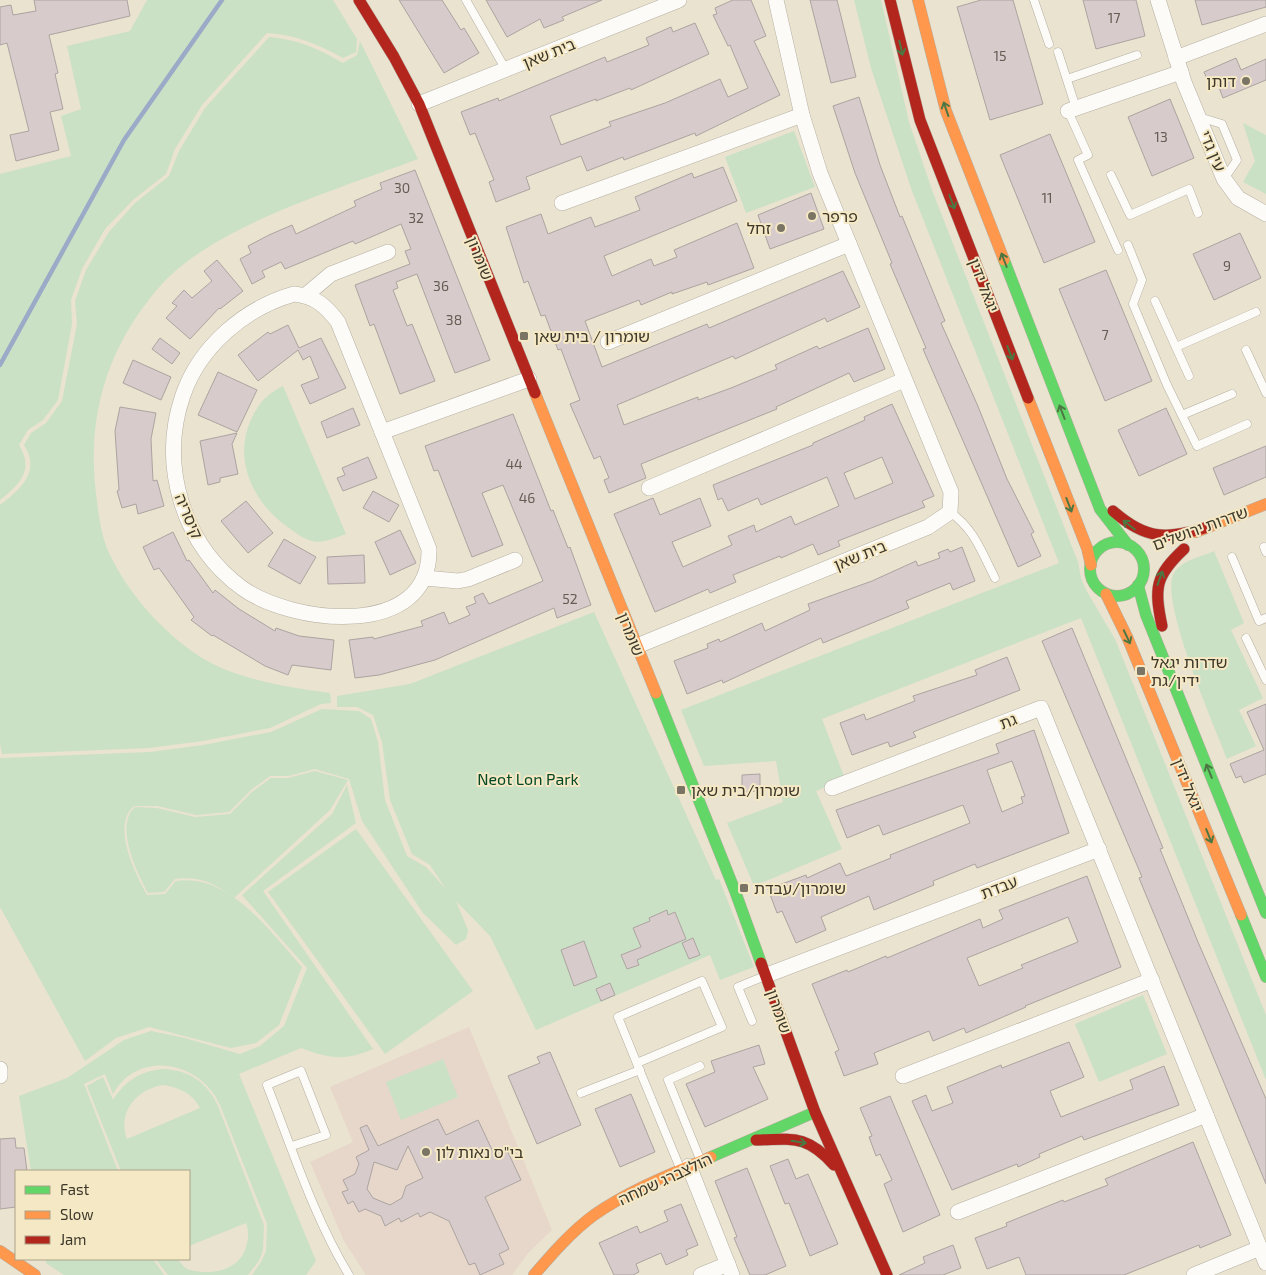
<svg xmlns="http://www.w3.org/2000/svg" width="1266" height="1275" viewBox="0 0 1266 1275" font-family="'Exo 2','Noto Sans Hebrew',sans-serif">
<rect width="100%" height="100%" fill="#eae3d0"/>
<polygon fill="#e7d7ca" points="469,1027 552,1230 529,1252 512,1275 366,1275 344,1241 310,1162 353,1142 330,1087"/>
<g fill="#cae1c6" fill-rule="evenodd">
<path d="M147,0H333L357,39L356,52L343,58C318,44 296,35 267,33L202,105L175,149L166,174L133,200L105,229L82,269L71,300L72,324L58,400L43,420L28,430L19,445C34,470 21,483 0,500V174L71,156L61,116L81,109L67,46L130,31Z"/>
<polygon points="854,0 881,0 909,122 932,190 1078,562 1081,578 1086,590 1115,639 1266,1015 1266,1080 1081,618 822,719 845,779 816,791 842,849 754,886 727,823 783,802 776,761 704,766 681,710 1059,563 912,191 871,68"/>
<path d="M269,37C299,40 317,48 343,63L357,55L360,41L418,159C342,188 217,224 162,284C106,346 85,420 97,501C99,519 102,539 110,555C129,594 160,629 196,654C232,679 288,687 330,693L331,703L321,704L270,728L203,741L149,748L2,754L0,744V505C21,489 41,471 24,445L31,433L46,423L62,401L77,324L75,301L86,270L109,232L135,203L169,176L179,151L205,108Z"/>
<polygon points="1243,123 1266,135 1266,194 1243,182 1255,161"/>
<polygon points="794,131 815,187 746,213 725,157"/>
<path d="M283,386L346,534C334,538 321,545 309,540C302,538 295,532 289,528C255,505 233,462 250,422C258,404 265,395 283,386Z"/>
<path d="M1214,551L1244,623L1231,630L1263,698L1239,710L1256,746L1227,759C1215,727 1158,598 1174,573C1182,560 1201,557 1214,551Z"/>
<path d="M594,612L716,880L719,879L754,967L720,980L710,955L536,1030L490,936L456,901L468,930L466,939L456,945L423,913L362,821L349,779L315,769L288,776H270L251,790L229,812L196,815L157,806H134C111,826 135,873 147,895L165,894L176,881C230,873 270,932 302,967L279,1025L256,1043L231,1048L149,1027L116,1038L85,1061L0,907V758L150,752L203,745L271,732L322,709L359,711L371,719L378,742L385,800L407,856L426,867L446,889L430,865L412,854L390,800L382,742L373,715L357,707H337V696L410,684Z"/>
<path d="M315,771L348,780L330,810L234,898C214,883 200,876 175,879L164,892L148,893C137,873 114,826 135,807L157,808L195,817L230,814L252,792L271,778H288Z"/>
<path d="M347,785L356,823L263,891L373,1049C345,1061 330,1059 301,1048L239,1074L316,1261L306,1275H252L261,1262L266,1251L267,1224L220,1105C201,1062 139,1048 113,1094L105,1074L84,1084L118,1171H31L19,1096L67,1078L124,1040L151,1031L185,1038L240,1054L260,1046L284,1026L307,968L242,895L332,814Z"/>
<polygon points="356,829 473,991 385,1054 268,892"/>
<polygon points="1143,995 1167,1054 1099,1082 1075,1024"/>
<polygon points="443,1059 458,1097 401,1120 386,1082"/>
<path d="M163,1069C189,1070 207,1082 218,1106L264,1225L263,1250L259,1261L248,1275H168L157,1261L156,1259C161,1259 171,1257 176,1259C180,1260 183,1267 187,1269C206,1275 230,1273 242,1256C248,1246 250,1233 246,1223L189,1246V1171H121L87,1086L103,1077L113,1100C125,1081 140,1071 163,1069ZM163,1085C179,1087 193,1094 200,1108L127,1139C117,1112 137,1089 163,1085Z"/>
<polygon points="46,1259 153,1259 164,1275 64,1275 46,1263"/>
</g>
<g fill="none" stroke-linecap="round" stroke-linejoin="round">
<polyline stroke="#9aaac7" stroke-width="4.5" points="0,365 124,140 222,0"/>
</g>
<g fill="#d7cbcb" stroke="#aca4a0" fill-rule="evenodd">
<polygon points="34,0 127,0 130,16 49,35 58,73 55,74 63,109 50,112 59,150 16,161 10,135 29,131 7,43 0,45 0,7 11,5 13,15 36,11"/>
<polygon points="399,0 442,0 461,30 464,28 479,53 444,73"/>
<polygon points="486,0 602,0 562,17 564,20 544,28 540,19 507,37"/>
<polygon points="733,0 751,0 766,36 754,41 780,95 696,136 695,133 624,160 623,157 587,171 581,156 526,177 530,189 496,202 489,182 494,180 475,133 470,135 461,112 498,98 499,101 605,57 607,62 649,45 646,38 671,27 673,32 695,23 709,54 631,90 630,88 596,101 596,99 550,116 561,145 611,126 609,122 665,103 720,79 728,97 748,88 730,45 728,46 713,15 717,14 715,8"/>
<polygon points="810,0 837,0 856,77 831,83"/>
<polygon points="981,0 1013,0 1043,104 990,120 957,7"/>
<polygon points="1083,0 1136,0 1145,36 1096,49"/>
<polygon points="1195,0 1266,0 1266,7 1202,25"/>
<polygon points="1236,58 1241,70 1266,59 1266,80 1223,98 1218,85 1211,88 1204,72"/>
<polygon points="859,97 880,165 900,217 902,216 945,321 941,323 977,404 1007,479 1034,532 1031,534 1041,556 1018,567 923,349 926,348 890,264 892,263 855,173 833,106"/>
<polygon points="1170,99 1194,158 1152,176 1128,117"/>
<polygon points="1050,134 1095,242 1044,263 1000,155"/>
<polygon points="723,167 737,201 604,256 612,276 651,259 654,266 677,257 674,250 737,223 754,268 708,285 707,282 672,294 672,292 641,305 639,300 585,321 602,367 707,324 709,328 843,271 860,307 827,322 825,318 735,359 733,356 617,405 624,425 698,397 698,400 731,388 777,369 775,365 817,346 819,349 868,328 885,369 854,382 849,373 776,407 777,409 641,464 646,478 609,493 604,480 609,478 600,456 594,459 570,404 580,400 561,349 558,350 545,315 541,316 528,281 524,283 506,227 541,214 548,234 591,217 595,227 640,210 635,197 692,173 694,178"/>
<polygon points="415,170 490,360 455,373 417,274 396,282 398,288 393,290 407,326 412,324 435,381 400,394 374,324 370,326 355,285 410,264 405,251 411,249 401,224 355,244 353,241 285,269 281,262 262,271 265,277 252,284 240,259 251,253 248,246 269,235 292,225 296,234 356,206 354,201 382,189 380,183"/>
<polygon points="811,193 824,229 770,249 758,215"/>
<polygon points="1240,233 1261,278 1214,300 1193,254"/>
<polygon points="217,260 243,291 220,309 219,308 190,339 166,318 177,306 172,303 184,290 192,298 212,281 204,271"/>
<polygon points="1106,270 1152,381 1105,401 1059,289"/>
<polygon points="288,325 299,348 321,338 346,388 310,404 301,385 319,378 310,356 303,360 298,350 258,381 238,355 268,332 270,334"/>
<polygon points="160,338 180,353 172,364 152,349"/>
<polygon points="133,360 171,377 161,400 123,383"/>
<polygon points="218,372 257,390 237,432 198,415"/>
<path d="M892,404L934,496L922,501L925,507L838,541L840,546L818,555L813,544L781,558L780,556L733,575L736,582L710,593L708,589L655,612L614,514L653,498L660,515L700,498L711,526L672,542L683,567L732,545L728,536L754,525L756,532L791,516L795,525L839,506L827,477L761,505L758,498L728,511L722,498L718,500L713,485L813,445V443L865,420L864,417ZM882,457L893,483L855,499L844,473Z"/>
<polygon points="120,407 156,413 151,439 153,481 157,480 164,506 138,514 136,504 122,508 117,491 119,490 115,431"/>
<polygon points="353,408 360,425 327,438 321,422"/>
<polygon points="1166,408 1187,454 1139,476 1118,430"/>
<polygon points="513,414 551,511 553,510 568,548 570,547 591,605 557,618 554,608 435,660 379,675 355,678 349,640 373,637 374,639 423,626 421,621 444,612 449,624 470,615 466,607 476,603 474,597 483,593 489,604 543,581 503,485 482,493 503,545 472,557 438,470 434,471 425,446"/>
<polygon points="237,433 232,444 238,474 220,478 220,482 208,485 200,441"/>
<polygon points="1266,446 1266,477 1224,495 1213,468"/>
<polygon points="368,457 377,478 343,491 337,478 345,475 342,468"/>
<polygon points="373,491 399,505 389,522 363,508"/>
<polygon points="246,501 273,533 248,553 221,521"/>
<polygon points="400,530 416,563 390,575 375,542"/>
<polygon points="173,532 187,561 189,560 213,593 215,590 239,609 275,631 276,628 299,636 334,640 331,670 292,665 288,675 265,666 213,635 212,636 191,620 194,617 159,568 154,570 143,547"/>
<polygon points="284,539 316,557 300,584 268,566"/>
<polygon points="962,547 975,581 953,590 950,583 906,601 909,608 823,643 821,638 723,683 722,680 687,694 674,661 708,648 707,644 719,639 720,642 762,623 765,631 810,610 808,604 872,581 916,561 918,566 940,558 938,553 948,549 950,552"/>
<polygon points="364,555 365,583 328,584 327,557"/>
<polygon points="1072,628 1163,848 1160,849 1198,942 1266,1099 1266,1184 1139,878 1142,877 1042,641"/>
<polygon points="1007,657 1020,690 913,732 916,737 890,747 888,742 852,755 840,723 864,714 866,720 915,701 913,696 977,675 975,670"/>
<polygon points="1266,704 1266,774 1244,783 1241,776 1236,778 1230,764 1264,750 1247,712"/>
<path d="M1034,730L1069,833L977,868L975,864L933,881L934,885L874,910L869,896L821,917L826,930L796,943L782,911L777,913L768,889L806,875L807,878L840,863L846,876L891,858L890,855L970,823L963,805L883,835L879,825L847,838L836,810L999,753L996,744ZM1012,761L1025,796L1021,797L1023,803L1002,812L987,770Z"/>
<polygon points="760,774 760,791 742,792 742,775"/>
<path d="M1087,876L1121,967L1025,1006L1026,1007L966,1033L964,1028L933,1041L929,1031L874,1053L878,1064L844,1076L835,1052L839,1050L812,984L847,970L848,972L886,956L887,958L980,919L983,928L1003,919L999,910ZM1068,917L1078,942L1021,965L1023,968L979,986L967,958Z"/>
<polygon points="667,910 668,915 675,912 686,939 637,960 639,965 627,969 621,955 641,947 633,928 650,921 649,918"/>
<polygon points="693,938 700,955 689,959 682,943"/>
<polygon points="584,941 597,977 574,986 561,950"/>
<polygon points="610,983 615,995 601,1001 596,989"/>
<polygon points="1069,1042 1084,1077 1050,1091 1061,1117 1133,1089 1130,1080 1164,1066 1179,1105 1084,1140 1082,1136 1039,1154 1040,1157 1018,1167 1017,1164 952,1190 912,1101 926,1095 932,1111 953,1103 947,1087 1001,1065 1002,1068"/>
<polygon points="759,1045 765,1064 753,1067 768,1099 705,1127 686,1084 715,1072 711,1061"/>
<polygon points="550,1052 581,1125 537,1144 508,1076 540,1063 537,1057"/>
<polygon points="631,1094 655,1152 620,1167 595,1109"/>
<polygon points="890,1096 940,1215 903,1232 884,1184 892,1180 880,1154 876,1156 869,1137 872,1136 860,1108"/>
<path d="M438,1119L446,1135L478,1120L494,1154L506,1148L521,1180L485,1197L509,1249L499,1254L504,1264L480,1275L475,1263L469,1265L449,1221L430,1212L420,1217L418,1213L401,1222L399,1218L385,1226L381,1216L365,1209L359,1212L353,1201L348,1204L342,1192L348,1190L343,1180L355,1174L359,1164L356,1157L369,1150L360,1128L367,1125L378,1146ZM408,1146L423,1178L406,1186L402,1198L390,1205L373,1198L367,1189L374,1162L397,1170Z"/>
<polygon points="15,1138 16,1148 24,1148 27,1171 16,1171 16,1207 0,1209 0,1139"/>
<polygon points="1193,1142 1231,1235 1200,1248 1199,1245 1124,1275 1026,1275 1019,1257 987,1269 975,1238 1007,1226 1006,1223 1063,1200 1064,1202 1108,1185 1105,1179"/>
<polygon points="788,1159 796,1179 808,1174 838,1244 810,1256 789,1203 785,1204 770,1166"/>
<polygon points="747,1168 786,1266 765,1275 750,1275 734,1238 737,1237 715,1181"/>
<polygon points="681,1204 698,1245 686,1250 688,1255 666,1265 661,1253 636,1264 639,1272 633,1275 614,1275 599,1243 637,1226 640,1233 668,1221 664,1211"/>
<polygon points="953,1245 961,1268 943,1275 899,1275 925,1263 923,1257"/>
</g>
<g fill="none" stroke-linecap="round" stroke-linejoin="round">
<g stroke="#b5afa1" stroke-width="9">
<g id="lane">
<polyline points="466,0 506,70"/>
<polyline points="1034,0 1049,44"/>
<polyline points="1058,52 1076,108"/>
<polyline points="1067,79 1137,55"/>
<polyline points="1068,111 1088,155 1078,160 1118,250"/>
<polyline points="1199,117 1222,124 1237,160 1224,179"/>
<polyline points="1111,175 1130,215 1189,189 1198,213"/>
<polyline points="1128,245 1142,280 1133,304 1167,385 1197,446 1247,424"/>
<polyline points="1155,301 1189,376"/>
<polyline points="1176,347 1256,312"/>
<polyline points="1246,350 1266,393"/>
<polyline points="1182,415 1232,394"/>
<path d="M950,512C975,530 981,551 995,578"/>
<polyline points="1264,547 1266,552"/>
<polyline points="1232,557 1259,621 1266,618"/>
<polyline points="1246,638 1266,680"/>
<polyline points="752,1021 738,987 765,976"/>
<polyline points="637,1063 722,1027 702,981 618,1017 642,1076 680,1168"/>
<polyline points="581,1093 640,1070"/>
<path d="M292,1146L326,1135L301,1071L267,1085C291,1146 315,1220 349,1275"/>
<polyline points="700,1159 668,1080 700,1066"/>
</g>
</g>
<g stroke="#b5afa1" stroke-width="16">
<g id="street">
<polyline points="1158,0 1184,82 1224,179 1238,198 1266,214"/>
<polyline points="1176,58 1266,24"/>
<polyline points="419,104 679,0"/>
<polyline points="1068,111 1181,72"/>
<polyline points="562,203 802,115"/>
<path d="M294,294C315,296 326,306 338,322L429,549C431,640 292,624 242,588C182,544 159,464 183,395C200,346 245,308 294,294Z"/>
<polyline points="306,295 331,274 388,252"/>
<polyline points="608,342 849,244"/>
<polyline points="382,432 529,379"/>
<polyline points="649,488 904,380"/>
<polyline points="425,578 458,581 468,579 515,560"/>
<polyline points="637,646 928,527 950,512 951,492 820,173 802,115 776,0"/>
<polyline points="832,788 1041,708 1266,1263"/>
<polyline points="767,975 1099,849"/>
<polyline points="0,1069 0,1076"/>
<polyline points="903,1076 1152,980"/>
<polyline points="689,1166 732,1275"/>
<polyline points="958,1212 1206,1115"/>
<polyline points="701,1275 728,1264"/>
<polyline points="1194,1275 1260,1248"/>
</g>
</g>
<g stroke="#b5afa1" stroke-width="12">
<g id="fast">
<polyline points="1004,260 1100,509 1128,545"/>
<circle cx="1117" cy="569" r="27"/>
<polyline points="1138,585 1146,615 1266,913"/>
<polyline points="656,693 735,891 761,963"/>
<polyline points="1241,915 1266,977"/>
<polyline points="711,1157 815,1112"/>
</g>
</g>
<g stroke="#b5afa1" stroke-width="12">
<g id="slow">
<polyline points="918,0 946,111 1004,260"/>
<polyline points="535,393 656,693"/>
<polyline points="1028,398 1087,548 1091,565"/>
<polyline points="1196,532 1266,504"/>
<polyline points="1106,594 1128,639 1241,915"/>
<polyline points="0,1251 35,1275"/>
<path d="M534,1275C552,1254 571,1232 594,1215C630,1190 671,1174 711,1157"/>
</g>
</g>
<g stroke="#b5afa1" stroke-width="12">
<g id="jam">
<polyline points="359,0 394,57 419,104 535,393"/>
<polyline points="890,0 920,120 1028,398"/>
<path d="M1113,511C1147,541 1167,539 1208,527"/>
<path d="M1162,626C1154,588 1155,576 1184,549"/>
<polyline points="761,963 815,1112 887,1275"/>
<path d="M756,1140C794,1139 807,1135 834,1165"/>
</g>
</g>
<use href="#lane" stroke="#fcfbf8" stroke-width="8"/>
<use href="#street" stroke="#fcfbf8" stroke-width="15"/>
<use href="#fast" stroke="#63d668" stroke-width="11"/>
<use href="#slow" stroke="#ff974d" stroke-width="11"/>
<use href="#jam" stroke="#b3261e" stroke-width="11"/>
</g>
<defs><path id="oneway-shaft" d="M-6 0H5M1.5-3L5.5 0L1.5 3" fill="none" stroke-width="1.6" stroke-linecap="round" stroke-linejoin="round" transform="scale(1.25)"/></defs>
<g stroke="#4c7743">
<use href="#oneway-shaft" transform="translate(901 48) rotate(77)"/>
<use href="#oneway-shaft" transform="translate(946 109) rotate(-109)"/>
<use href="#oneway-shaft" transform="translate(952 202) rotate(69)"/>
<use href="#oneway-shaft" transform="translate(1004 260) rotate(-111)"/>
<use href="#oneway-shaft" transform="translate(1010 353) rotate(69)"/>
<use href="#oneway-shaft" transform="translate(1062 412) rotate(-111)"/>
<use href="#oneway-shaft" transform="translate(1069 505) rotate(69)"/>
<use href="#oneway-shaft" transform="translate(1129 525) rotate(-143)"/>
<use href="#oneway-shaft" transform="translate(1160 578) rotate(-70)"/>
<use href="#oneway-shaft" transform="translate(1127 637) rotate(65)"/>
<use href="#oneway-shaft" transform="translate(1209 771) rotate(-112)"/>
<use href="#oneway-shaft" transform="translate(1209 836) rotate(68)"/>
<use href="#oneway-shaft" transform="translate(799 1142) rotate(9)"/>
</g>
<g fill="#7a7464" stroke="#f5e8c5" stroke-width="2">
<circle cx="1246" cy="81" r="5"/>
<circle cx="812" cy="216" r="5"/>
<circle cx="781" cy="228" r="5"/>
<rect x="519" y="331" width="10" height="10" rx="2.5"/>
<rect x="1136" y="666" width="10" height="10" rx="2.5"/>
<rect x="676" y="785" width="10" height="10" rx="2.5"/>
<rect x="739" y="883" width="10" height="10" rx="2.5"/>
<circle cx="426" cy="1152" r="5"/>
</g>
<g text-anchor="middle" stroke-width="4" stroke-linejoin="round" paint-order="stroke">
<g font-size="14" fill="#645d52">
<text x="1114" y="23">17</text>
<text x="1000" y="61">15</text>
<text x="1161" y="142">13</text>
<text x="402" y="193">30</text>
<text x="1047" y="203">11</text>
<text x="416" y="223">32</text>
<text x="1227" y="271">9</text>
<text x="441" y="291">36</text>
<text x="454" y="325">38</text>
<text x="1105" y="340">7</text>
<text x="514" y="469">44</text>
<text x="527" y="503">46</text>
<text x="570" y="604">52</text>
</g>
<g font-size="16" fill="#3d382a" stroke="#f5e8c5">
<text transform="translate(549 53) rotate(-22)" y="6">בית שאן</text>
<text transform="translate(1213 151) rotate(67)" y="6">עין גדי</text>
<text transform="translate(480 258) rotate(68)" y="6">שומרון</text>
<text transform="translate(984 285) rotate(69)" y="6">יגאל ידין</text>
<text transform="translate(189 516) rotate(67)" y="6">קיסריה</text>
<text transform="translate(1200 528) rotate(-20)" y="6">שדרות ירושלים</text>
<text transform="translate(860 555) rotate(-22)" y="6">בית שאן</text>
<text transform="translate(631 634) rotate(68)" y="6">שומרון</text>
<text transform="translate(1008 721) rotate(-21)" y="6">גת</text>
<text transform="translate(1188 785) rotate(68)" y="6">יגאל ידין</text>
<text transform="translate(999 887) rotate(-21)" y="6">עבדת</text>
<text transform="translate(779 1011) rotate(71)" y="6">שומרון</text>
<text transform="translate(665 1179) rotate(-25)" y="6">הולצברג שמחה</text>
</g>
<g font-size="16" fill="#3d382a" stroke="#f5e8c5" text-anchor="start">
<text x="1236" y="87" text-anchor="end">דותן</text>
<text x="822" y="222">פרפר</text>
<text x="771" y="234" text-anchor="end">זחל</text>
<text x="534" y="342">שומרון / בית שאן</text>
<text x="1151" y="668">שדרות יגאל<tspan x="1151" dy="18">ידין/גת</tspan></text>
<text x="691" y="796">שומרון/בית שאן</text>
<text x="754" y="894">שומרון/עבדת</text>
<text x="436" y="1158">בי"ס נאות לון</text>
</g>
<g font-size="16" fill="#024824" stroke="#f5e8c5">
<text x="528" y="785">Neot Lon Park</text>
</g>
</g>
<rect x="15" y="1170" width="175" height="90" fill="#f5e8c5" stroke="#aba287"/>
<rect x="25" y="1186" width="25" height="8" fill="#63d668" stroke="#aba287"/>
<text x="60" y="1195" font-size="15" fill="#3d382a">Fast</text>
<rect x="25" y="1211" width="25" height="8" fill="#ff974d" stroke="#aba287"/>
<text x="60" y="1220" font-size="15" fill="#3d382a">Slow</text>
<rect x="25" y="1236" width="25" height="8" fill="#b3261e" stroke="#aba287"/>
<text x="60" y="1245" font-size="15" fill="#3d382a">Jam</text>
</svg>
